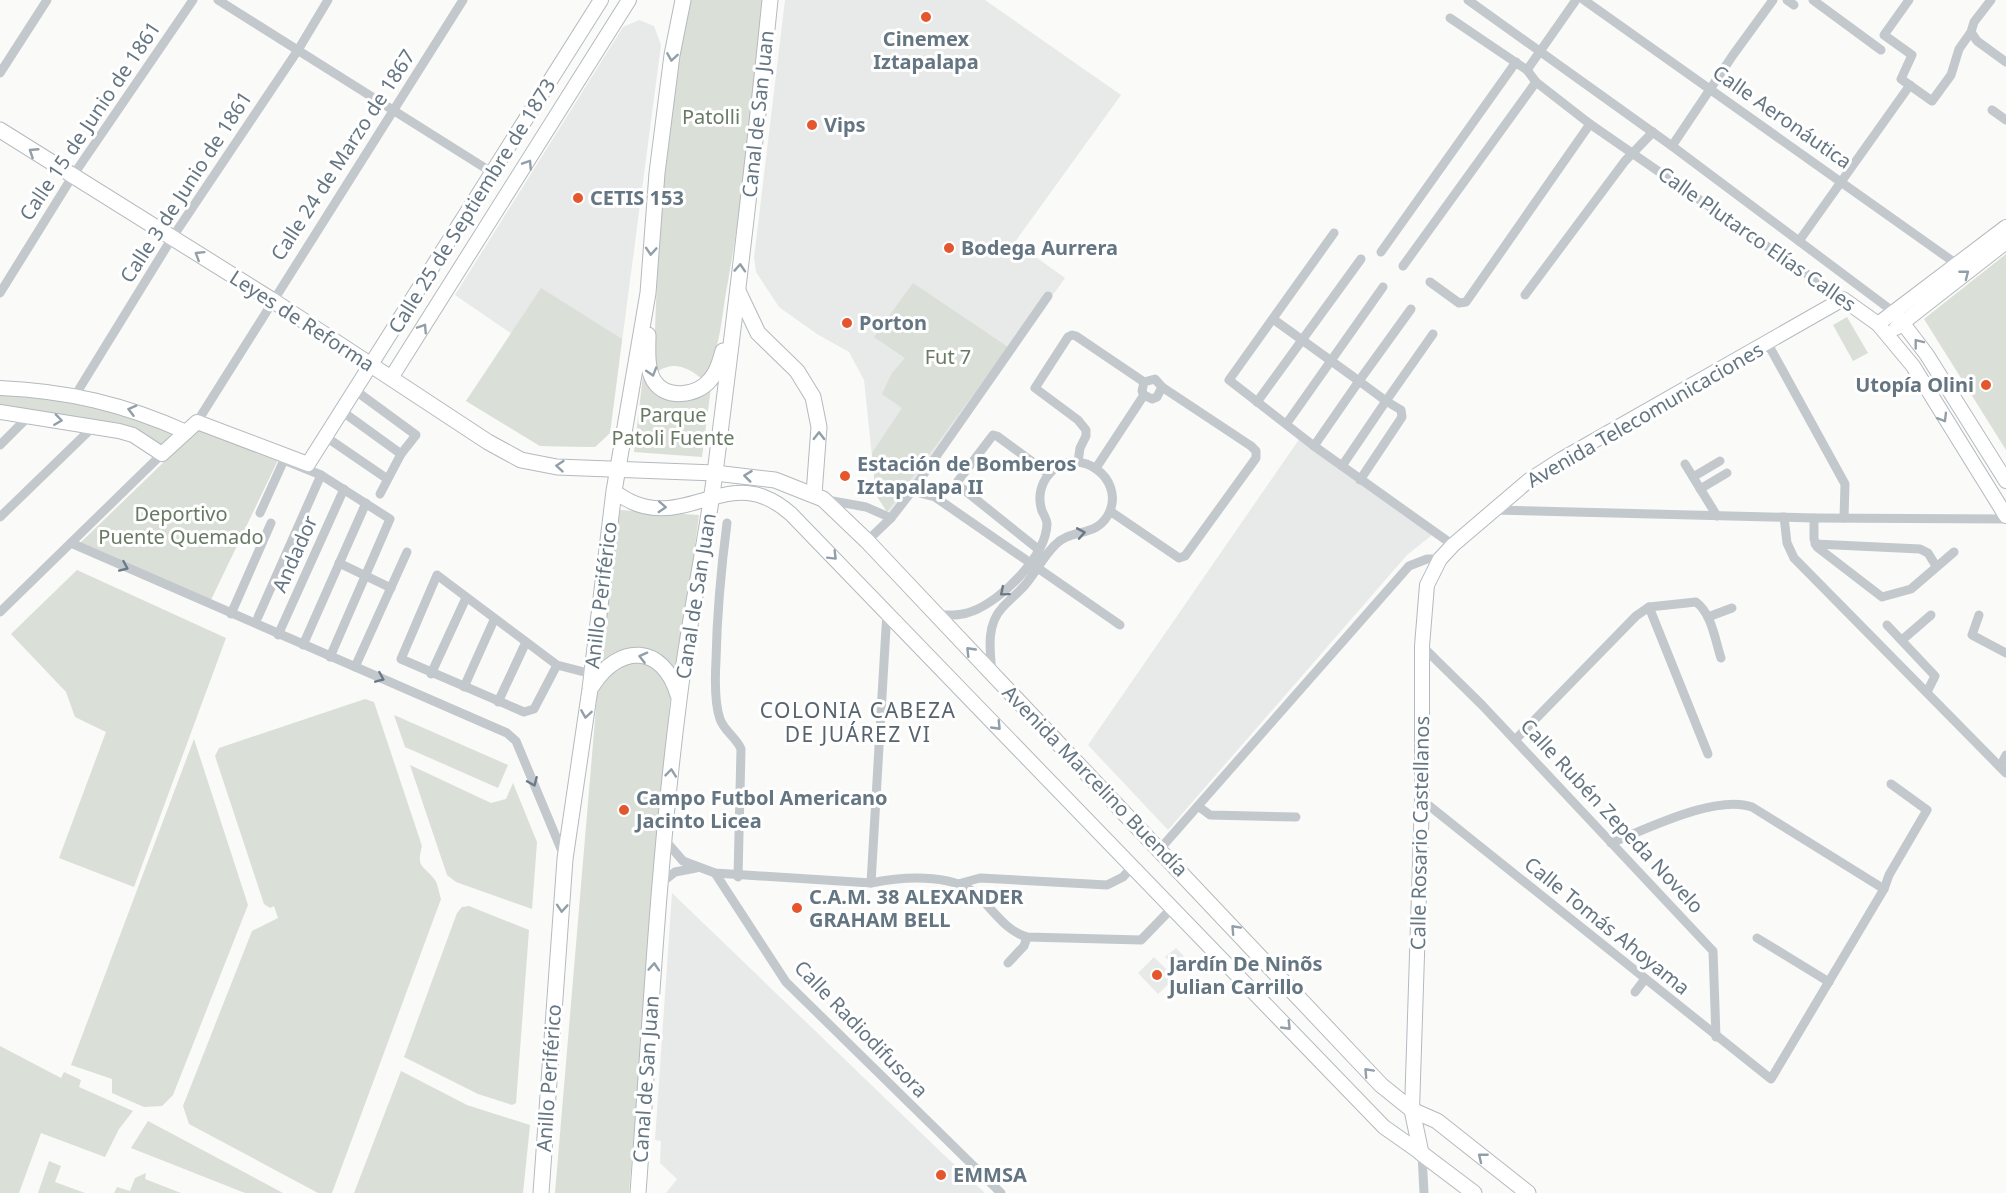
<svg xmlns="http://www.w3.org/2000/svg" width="2006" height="1193" viewBox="0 0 2006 1193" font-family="'Noto Sans',sans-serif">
<rect width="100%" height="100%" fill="#fafaf8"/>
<g fill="#e8e9e9">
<polygon points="785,0 985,0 1121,95 1015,242 1065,278 894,518 876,495 864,380 849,352 817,334 779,307 756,272 754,258"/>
<polygon points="639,20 654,26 661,45 610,433 595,447 540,446 466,401 512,334 455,295 623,27"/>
<polygon points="1300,438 1432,535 1407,555 1168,830 1088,745"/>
<polygon points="672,893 943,1154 985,1193 666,1193 677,1179 660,1163 661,1141 655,1140"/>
<polygon points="1176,948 1184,956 1173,965 1165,957"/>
<polygon points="1154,957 1175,978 1158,994 1138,973"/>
</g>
<g fill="#dadfd7">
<path d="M689,0H765C755,96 744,192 727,287C721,317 721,354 702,379C688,367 672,360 656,373L654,366C657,242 665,121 689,0Z"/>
<polygon points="2006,254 2006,450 1924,319"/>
<polygon points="913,283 1008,347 887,512 876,495 872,453 902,408 882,394 892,373 905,358 874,337"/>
<polygon points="541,288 622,339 610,433 595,447 540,446 466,401"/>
<polygon points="1847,317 1868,353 1853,361 1833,325"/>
<polygon points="643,375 651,387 711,387 702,457 634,452"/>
<polygon points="0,391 78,398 183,432 164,447 135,431 0,408"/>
<polygon points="199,428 279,458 210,602 79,544"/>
<path d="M620,510L699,515L678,677C643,645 639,639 596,665Z"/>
<polygon points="77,570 226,638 134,887 59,858 106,732 75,717 66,692 11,634"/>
<path d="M639,660L653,666L671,688L629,1193H555L597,696C606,669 613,669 639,660Z"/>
<path d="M365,699L374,702L422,846C416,869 423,864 435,880C438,884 439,893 441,899L332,1193H318L189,1124L183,1106L252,931L278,918L274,906L270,908L264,904L215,756L219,748Z"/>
<polygon points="394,715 508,765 498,788 405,747"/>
<polygon points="194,739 248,905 173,1095 162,1106 144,1107 112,1093 112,1079 71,1065"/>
<polygon points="410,765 491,803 506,799 513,783 537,842 532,909 456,882 447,875"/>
<polygon points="469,906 529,930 516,1103 512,1105 478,1094 404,1057 457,913 462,907"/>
<polygon points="0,1046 61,1078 64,1072 81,1080 79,1087 133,1111 119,1129 105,1157 41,1133 19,1193 0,1193"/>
<polygon points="401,1071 467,1105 530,1125 523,1193 354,1193"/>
<polygon points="148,1121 283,1193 245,1193 131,1148"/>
<polygon points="49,1161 61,1166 55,1182 85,1193 38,1193"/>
<polygon points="146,1173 145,1179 181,1193 114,1193 117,1187 130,1191 135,1178"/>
</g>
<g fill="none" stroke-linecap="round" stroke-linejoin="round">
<g stroke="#b3babf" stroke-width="16">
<g id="secondary">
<polyline points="1895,313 1927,355 2006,481"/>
<polyline points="1878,324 2006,227"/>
<polyline points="1896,328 2006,242"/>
<polyline points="391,378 629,0"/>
<path d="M0,388C68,391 124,404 186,432"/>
<polyline points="0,412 119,431 133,435 162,454 197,422 308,464 601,0"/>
<path d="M614,491C671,536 715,477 764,497C775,501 783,507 791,514L1384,1127L1421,1153"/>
<polyline points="1412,1110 1422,800 1422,646 1427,585 1440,559 1453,545 1528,481 1562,459 1843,299 1878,324 1913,366 2006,516"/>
</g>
</g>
<g stroke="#b5babe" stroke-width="17">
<g id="primary">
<polyline points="0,130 272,300 488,442 521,460 557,467 715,473 775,480 823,499 867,541 1381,1085 1412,1110 1437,1121 1528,1193"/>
<polyline points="738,291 758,333 797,371 813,397 819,427 814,494"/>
<path d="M648,335C648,350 646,368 654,381C666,400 697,396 710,380C718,372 720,361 723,351"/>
<path d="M592,686C619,643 663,644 678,695"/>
<polyline points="1412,1110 1421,1153 1474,1193"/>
<polyline points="541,1193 565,859 590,689 614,491 648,293 657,173 672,55 683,0"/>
<path d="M638,1193C650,1029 658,864 679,700C688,624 705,549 715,473C735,316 754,158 770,0"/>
</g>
</g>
<g stroke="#c3c8cc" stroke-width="9">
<polyline points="218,0 493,173"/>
<polyline points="1468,0 1672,146 1895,313"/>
<polyline points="1584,0 1958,265"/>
<polyline points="1787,0 1794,5"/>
<polyline points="1813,0 1881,50"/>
<polyline points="1909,0 1884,35 1912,55 1901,79 1932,101 1951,75 1959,49 1971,32"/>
<polyline points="1991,0 1974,22 1971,32 1977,41 2006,62"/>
<polyline points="1450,18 1527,70 1536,82 1590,124 1843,299"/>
<polyline points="1527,70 1576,0"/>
<polyline points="0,73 47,0"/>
<polyline points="1992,110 2006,120"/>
<polyline points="1672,146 1733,55 1773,0"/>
<polyline points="1334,233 1229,380 1314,446 1359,381 1386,401 1342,466"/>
<polyline points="1799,241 1910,85"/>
<polyline points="1381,252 1516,62"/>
<polyline points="1403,266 1536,82"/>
<polyline points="1430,282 1459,303 1466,302 1590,124"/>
<polyline points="0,293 72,177 193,0"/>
<polyline points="1525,295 1625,161 1653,132"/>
<polyline points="1273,319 1359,381 1411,309"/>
<polyline points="1768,344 1845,484 1844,518"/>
<polyline points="356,391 416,435 401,454 380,494"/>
<polyline points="76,394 172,238 298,50 328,0"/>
<polyline points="1257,402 1361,259"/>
<polyline points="343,412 401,454"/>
<polyline points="197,422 463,0"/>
<polyline points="1287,423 1383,287"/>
<polyline points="326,437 386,478"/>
<polyline points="0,445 29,416"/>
<polyline points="1314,446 1453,545"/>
<polyline points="1078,462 1080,448 1086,436 1086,430 1078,420 1035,388 1068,337 1072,335 1076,336 1144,382"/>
<polyline points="1685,464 1717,516"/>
<polyline points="1096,468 1144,395 1142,391 1144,382 1155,379 1162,387 1157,397 1152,399 1144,395"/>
<polyline points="1693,477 1720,461"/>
<polyline points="1360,480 1402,417 1401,410 1386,401 1433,334"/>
<polyline points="1700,489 1727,473"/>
<polyline points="912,491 935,497 1120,625"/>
<polyline points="827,500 866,507 891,518"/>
<polyline points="1493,510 1814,518 2006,519"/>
<polyline points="1110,511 1179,558 1185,556 1256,458 1256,451 1251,446 1162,387"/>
<polyline points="260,513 284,460 321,475 390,519 330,657"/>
<polyline points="0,517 94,426"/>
<polyline points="1784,517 1787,543 1794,558 2006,773"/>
<polyline points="1814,518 1814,539 1817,547 1882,597 1911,589 1954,552"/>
<path d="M727,523C721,569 717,614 716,660C715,678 714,702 720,719C724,731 736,737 741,749L738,877"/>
<polyline points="867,541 891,518 912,491 1048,296"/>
<polyline points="71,543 507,733 516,741 564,856"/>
<polyline points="1815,544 1920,549 1928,553 1936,566"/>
<polyline points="1038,549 958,485 958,481 993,435 997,436 1049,474"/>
<polyline points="339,563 391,588"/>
<polyline points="1649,607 1708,754"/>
<polyline points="0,612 162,454"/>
<polyline points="231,614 271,523"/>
<path d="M937,615C949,615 962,616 973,611C1002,600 1046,556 1047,524C1047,520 1044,515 1042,511C1037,496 1041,481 1053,470C1081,447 1123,478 1110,511C1098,539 1072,527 1055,545C1043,557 1036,572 1025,585C1018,593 1009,600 1002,608C986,625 990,651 992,673"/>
<polyline points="1979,615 1972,635 2006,653"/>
<polyline points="258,617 321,475"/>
<polyline points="1708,617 1732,608"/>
<polyline points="1887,625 1935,676 1927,692"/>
<polyline points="278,635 344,489"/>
<polyline points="1902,640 1931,615"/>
<polyline points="303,645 366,503"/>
<polyline points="1422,646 1482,705 1713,951 1716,1037"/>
<polyline points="557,665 534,709 524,712 401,659 437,575 557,665 592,674"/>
<polyline points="355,667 407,552"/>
<polyline points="431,674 466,598"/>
<polyline points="464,687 494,620"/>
<polyline points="498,702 526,642"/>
<path d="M1515,740L1636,616L1649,607L1696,602C1712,614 1715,640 1721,658"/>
<polyline points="2000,767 2006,755"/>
<polyline points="1422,800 1771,1079 1884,889 1889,875 1927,810 1891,784"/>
<polyline points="1198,806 1210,815 1296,817"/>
<path d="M664,839L683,861L715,873L871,883C901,877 949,873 975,893C992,908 1005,931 1027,937L1141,940L1173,907"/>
<path d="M1611,843C1647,829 1716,794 1752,807L1884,889"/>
<polyline points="1160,849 1409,566 1427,559 1440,559"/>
<polyline points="715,873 786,982 1001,1193"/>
<polyline points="661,883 675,872 696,868"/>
<polyline points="871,883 887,611"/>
<polyline points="958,884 980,878 1107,885 1123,877 1132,867"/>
<polyline points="1757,938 1829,982"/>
<polyline points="1008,963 1024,946 1027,937"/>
<polyline points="1635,992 1645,979"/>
<polyline points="1422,1154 1424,1193"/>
</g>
<use href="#secondary" stroke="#fff" stroke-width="14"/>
<use href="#primary" stroke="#fff" stroke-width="15"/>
</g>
<defs><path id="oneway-chevron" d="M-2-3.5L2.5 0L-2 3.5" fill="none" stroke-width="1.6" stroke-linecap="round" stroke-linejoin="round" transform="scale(1.5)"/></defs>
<g stroke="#939fa8">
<use href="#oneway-chevron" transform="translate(672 57) rotate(99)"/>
<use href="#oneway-chevron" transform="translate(33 152) rotate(-147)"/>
<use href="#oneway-chevron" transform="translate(528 164) rotate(-57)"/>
<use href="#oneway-chevron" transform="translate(651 251) rotate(94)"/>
<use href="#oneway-chevron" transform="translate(199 255) rotate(-148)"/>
<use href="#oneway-chevron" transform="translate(740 268) rotate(-86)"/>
<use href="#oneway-chevron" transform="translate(1965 274) rotate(-38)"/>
<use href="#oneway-chevron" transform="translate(423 328) rotate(-57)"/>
<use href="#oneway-chevron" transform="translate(1918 343) rotate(-128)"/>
<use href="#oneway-chevron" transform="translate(652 372) rotate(73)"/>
<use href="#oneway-chevron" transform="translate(132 410) rotate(-165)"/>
<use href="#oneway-chevron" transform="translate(1943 418) rotate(59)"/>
<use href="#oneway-chevron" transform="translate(58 420) rotate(8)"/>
<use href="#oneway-chevron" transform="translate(819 436) rotate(-89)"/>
<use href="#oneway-chevron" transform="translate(560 466) rotate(-175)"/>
<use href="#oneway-chevron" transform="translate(748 476) rotate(-173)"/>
<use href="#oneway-chevron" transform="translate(662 507) rotate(3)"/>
<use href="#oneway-chevron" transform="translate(833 556) rotate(45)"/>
<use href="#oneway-chevron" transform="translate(970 651) rotate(-134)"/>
<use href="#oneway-chevron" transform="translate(643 657) rotate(-166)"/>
<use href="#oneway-chevron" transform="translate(586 714) rotate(99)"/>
<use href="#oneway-chevron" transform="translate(997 726) rotate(46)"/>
<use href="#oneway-chevron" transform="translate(671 773) rotate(-84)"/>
<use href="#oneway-chevron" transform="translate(562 908) rotate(94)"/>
<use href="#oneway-chevron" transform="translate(1235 929) rotate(-133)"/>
<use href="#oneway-chevron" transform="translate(654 967) rotate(-86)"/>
<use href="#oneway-chevron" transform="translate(1287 1026) rotate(46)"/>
<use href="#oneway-chevron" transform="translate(1368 1072) rotate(-133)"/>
<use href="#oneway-chevron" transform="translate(1482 1157) rotate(-141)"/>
</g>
<g stroke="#6a7a87">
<use href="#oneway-chevron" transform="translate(1081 533) rotate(-10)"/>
<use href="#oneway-chevron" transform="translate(124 567) rotate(24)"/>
<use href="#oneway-chevron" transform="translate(1004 592) rotate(140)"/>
<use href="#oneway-chevron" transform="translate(380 678) rotate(23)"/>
<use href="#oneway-chevron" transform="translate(533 782) rotate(67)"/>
</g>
<g fill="#e4572e" stroke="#fff" stroke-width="2">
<circle cx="926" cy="17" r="6"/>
<circle cx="812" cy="125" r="6"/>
<circle cx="578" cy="198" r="6"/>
<circle cx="949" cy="248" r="6"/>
<circle cx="847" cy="323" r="6"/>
<circle cx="1986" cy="385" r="6"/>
<circle cx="845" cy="476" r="6"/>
<circle cx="624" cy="810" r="6"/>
<circle cx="797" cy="908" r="6"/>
<circle cx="1157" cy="975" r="6"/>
<circle cx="941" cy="1175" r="6"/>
</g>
<g text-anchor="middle" stroke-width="6" stroke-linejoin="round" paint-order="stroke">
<g font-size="20" font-weight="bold" fill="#657683" stroke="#fff" text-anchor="start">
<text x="926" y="46" text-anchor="middle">Cinemex<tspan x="926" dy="23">Iztapalapa</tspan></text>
<text x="824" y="132">Vips</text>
<text x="590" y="205">CETIS 153</text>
<text x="961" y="255">Bodega Aurrera</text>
<text x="859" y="330">Porton</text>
<text x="1974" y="392" text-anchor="end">Utopía Olini</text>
<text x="857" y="471">Estación de Bomberos<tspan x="857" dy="23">Iztapalapa II</tspan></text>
<text x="636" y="805">Campo Futbol Americano<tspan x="636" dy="23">Jacinto Licea</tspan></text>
<text x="809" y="904">C.A.M. 38 ALEXANDER<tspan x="809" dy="23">GRAHAM BELL</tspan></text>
<text x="1169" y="971">Jardín De Ninõs<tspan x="1169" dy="23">Julian Carrillo</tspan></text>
<text x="953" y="1182">EMMSA</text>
</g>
<g font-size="20" fill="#657683" stroke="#fff">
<text transform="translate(758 114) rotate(-84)" y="7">Canal de San Juan</text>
<text transform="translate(1782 117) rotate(35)" y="7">Calle Aeronáutica</text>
<text transform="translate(90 121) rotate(-56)" y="7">Calle 15 de Junio de 1861</text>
<text transform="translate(343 155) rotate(-57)" y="7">Calle 24 de Marzo de 1867</text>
<text transform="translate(186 187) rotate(-57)" y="7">Calle 3 de Junio de 1861</text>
<text transform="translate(472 206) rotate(-58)" y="7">Calle 25 de Septiembre de 1873</text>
<text transform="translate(1757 239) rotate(35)" y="7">Calle Plutarco Elías Calles</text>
<text transform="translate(302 321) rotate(33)" y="7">Leyes de Reforma</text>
<text transform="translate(1645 415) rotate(-30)" y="7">Avenida Telecomunicaciones</text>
<text transform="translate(295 554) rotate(-66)" y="7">Andador</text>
<text transform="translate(601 595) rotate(-83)" y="7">Anillo Periférico</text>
<text transform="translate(696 596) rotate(-81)" y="7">Canal de San Juan</text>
<text transform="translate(1095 781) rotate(46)" y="7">Avenida Marcelino Buendía</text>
<text transform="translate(1612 816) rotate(47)" y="7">Calle Rubén Zepeda Novelo</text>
<text transform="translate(1420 833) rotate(-89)" y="7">Calle Rosario Castellanos</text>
<text transform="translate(1607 926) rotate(39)" y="7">Calle Tomás Ahoyama</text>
<text transform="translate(861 1029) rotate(46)" y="7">Calle Radiodifusora</text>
<text transform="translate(549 1078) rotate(-86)" y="7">Anillo Periférico</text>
<text transform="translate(646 1079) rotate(-86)" y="7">Canal de San Juan</text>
</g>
<g font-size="20" fill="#687a64" stroke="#fff">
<text x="711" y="124">Patolli</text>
<text x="948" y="364">Fut 7</text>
<text x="673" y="422">Parque<tspan x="673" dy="23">Patoli Fuente</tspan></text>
<text x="181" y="521">Deportivo<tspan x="181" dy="23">Puente Quemado</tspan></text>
</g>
<g font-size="21" letter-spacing="1.5" fill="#57646e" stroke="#fff">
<text x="858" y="718">COLONIA CABEZA<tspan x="858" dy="24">DE JUÁREZ VI</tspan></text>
</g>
</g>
</svg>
